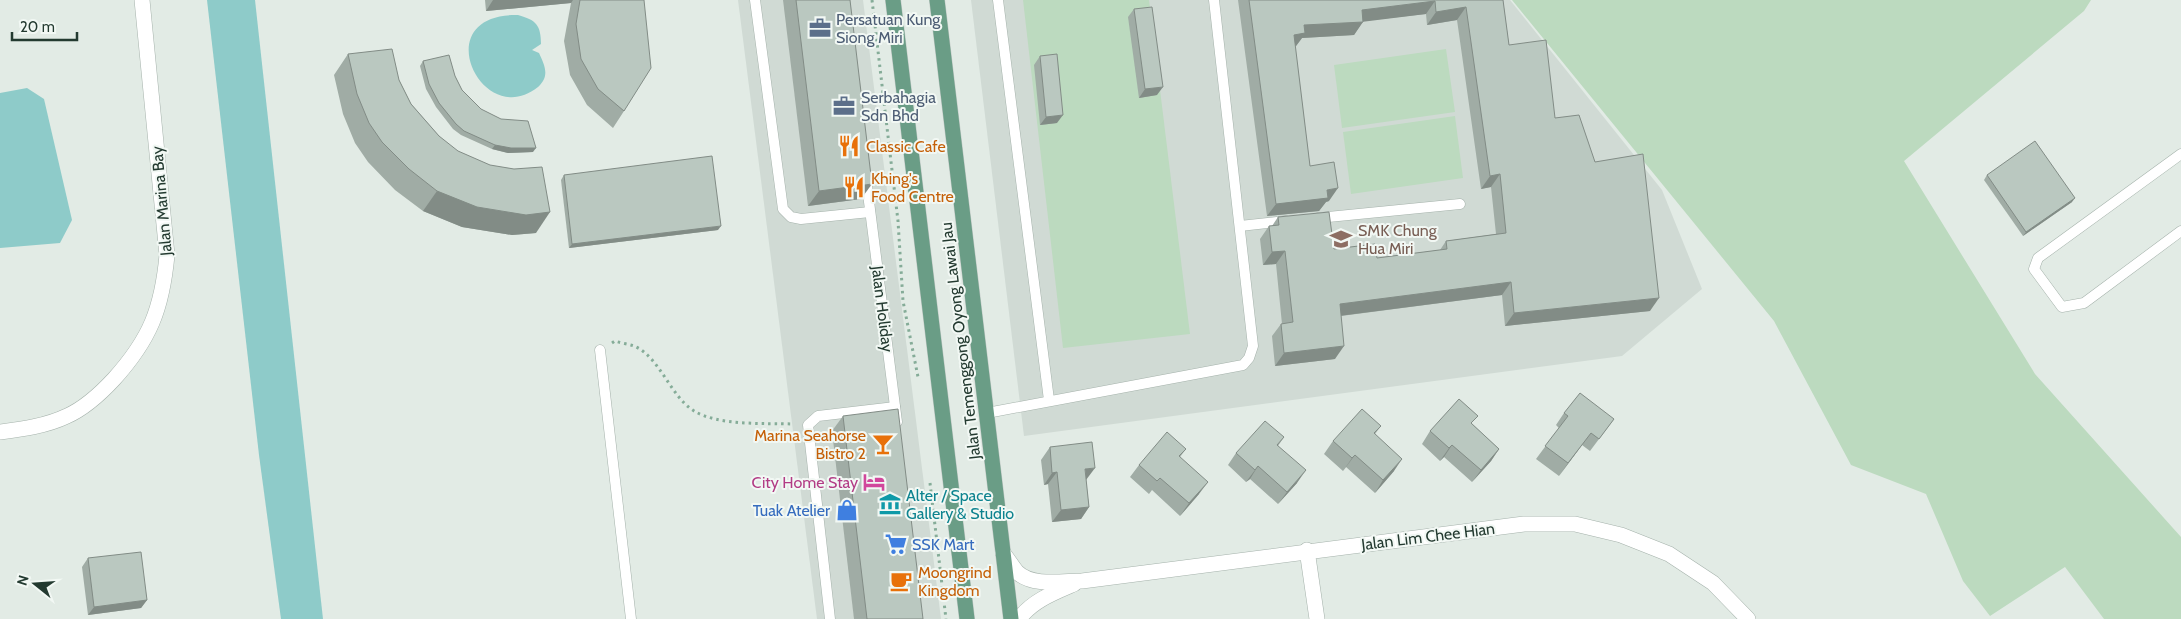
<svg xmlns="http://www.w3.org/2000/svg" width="2181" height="619" viewBox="0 0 2181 619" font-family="Cabin,sans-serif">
<rect width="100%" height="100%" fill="#e2ebe5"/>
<g fill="#d0dad4">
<polygon points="738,0 863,0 941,619 817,619"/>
<polygon points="971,0 1510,0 1662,190 1702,289 1622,356 1024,436"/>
</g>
<g fill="#bcdabf">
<polygon points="1023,0 1149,0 1190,334 1063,348"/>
<polygon points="1512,0 2091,0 2084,11 1904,161 2035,374 2181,537 2181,619 2104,619 2065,567 1990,616 1963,581 1926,494 1851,465 1774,321"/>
<polygon points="1446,49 1455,112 1342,128 1334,65"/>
<polygon points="1455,116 1463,178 1351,194 1343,132"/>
</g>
<g fill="#8ecbc9">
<polygon points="207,0 255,0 323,619 281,619 259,455"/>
<path d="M518,15C536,20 541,25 541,44L532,50L539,53C545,66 550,76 538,87C482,132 425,13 518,15Z"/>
<polygon points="27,88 44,99 72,220 60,243 0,248 0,93"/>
</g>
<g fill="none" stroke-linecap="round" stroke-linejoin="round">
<g stroke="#a5b2ab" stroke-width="11">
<g id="service">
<polyline points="755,0 783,209 791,217 801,219 870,212"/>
<polyline points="998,0 1049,400"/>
<polyline points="2181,154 2038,258 2034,269 2062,307 2084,303 2181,231"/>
<polyline points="866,178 897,422"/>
<polyline points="1318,218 1460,204"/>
<polyline points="1240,226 1286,221"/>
<polyline points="600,350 631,619"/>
<polyline points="987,413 1243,365 1249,358 1253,346 1214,0"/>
<polyline points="830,619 808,425 818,416 895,407"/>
</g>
</g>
<g stroke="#a5b2ab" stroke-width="16">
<g id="minor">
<path d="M0,432C23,429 46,426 67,416C85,408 101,393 114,379C150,339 162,309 167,255L142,0"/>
<polyline points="1307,550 1317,619"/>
<path d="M1003,553C1008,559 1012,566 1017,572C1032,587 1063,581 1082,581L1524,524H1575L1621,535L1669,554L1713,583L1748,619"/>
<path d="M1019,619C1032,601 1053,593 1074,584"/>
</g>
</g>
<g stroke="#c1c8c5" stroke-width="16">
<g id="primary">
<polyline points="893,0 967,619"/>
<polyline points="937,0 1011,619"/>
</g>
</g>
<g stroke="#85ac98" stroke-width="3" stroke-dasharray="2.5 4" stroke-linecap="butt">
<polyline points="872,0 898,221 903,301 918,377"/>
<path d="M612,343L615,341C621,343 628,344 634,346C660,357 670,396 694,411C719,426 765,423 793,424"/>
<polyline points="930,483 946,619"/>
</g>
<use href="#service" stroke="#fff" stroke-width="10"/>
<use href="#minor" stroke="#fff" stroke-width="15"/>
<use href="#primary" stroke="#6a9d86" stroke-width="15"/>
</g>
<g fill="#a0aca5">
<polygon points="485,0 644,0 624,111 613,128 587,105 570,75 564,41 571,3 486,11"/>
<polygon points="783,0 850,0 861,199 808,206"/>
<polygon points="1238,0 1503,0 1509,45 1555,118 1595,162 1650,311 1505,326 1502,295 1341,316 1335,359 1275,366 1272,336 1281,324 1282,324 1276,264 1263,265 1260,239 1269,226 1272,226 1278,217 1334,249 1377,258 1440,250 1446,241 1496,234 1491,187 1481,189 1457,20 1427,25 1426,14 1363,21 1354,35 1302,38 1296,46 1295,46 1310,166 1329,201 1326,202 1319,211 1267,216"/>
<polygon points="1134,9 1157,95 1139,98 1128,17"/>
<polygon points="348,54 399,80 411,104 439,136 536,233 512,235 462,227 423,211 395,190 368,162 355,143 343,114 334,75"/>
<polygon points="1040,56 1057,123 1040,125 1034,65"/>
<polygon points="423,61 455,76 462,90 481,109 533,152 508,153 492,149 461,135 453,129 436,107 426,89 420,66"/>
<polygon points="564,175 718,230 569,248 561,180"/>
<polygon points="1987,175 2072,202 2023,236 1984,180"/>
<polygon points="1564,413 1614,419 1590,451 1582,445 1559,476 1536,459 1559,428 1556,425"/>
<polygon points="843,416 923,619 854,619 832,431"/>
<polygon points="1472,424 1499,449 1491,461 1472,482 1444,457 1440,461 1422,444 1430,431"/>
<polygon points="1381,426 1375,434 1394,471 1375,493 1346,467 1343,471 1324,454 1333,441"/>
<polygon points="1284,437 1278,446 1297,483 1278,504 1250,479 1246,482 1228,465 1236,453"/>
<polygon points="1050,447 1086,480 1089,507 1081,519 1052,522 1048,484 1044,485 1041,460"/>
<polygon points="1186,449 1180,457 1199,494 1180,516 1152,490 1149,494 1130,477 1139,465"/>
<polygon points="88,558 147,600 141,608 88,615 82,567"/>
</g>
<g fill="#828c86">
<polygon points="493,0 573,0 571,3 486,11"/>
<polygon points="1435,1 1426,14 1353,23 1362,10"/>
<polygon points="1466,7 1457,20 1427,25 1436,12"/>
<polygon points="1363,22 1354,35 1302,38 1296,46 1285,47 1294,35 1304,25"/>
<polygon points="1163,87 1157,95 1139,98 1145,89"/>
<polygon points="1063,115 1057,123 1040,125 1046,117"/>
<polygon points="495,145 536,148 533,152 508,153 492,149"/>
<polygon points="1500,174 1491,187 1481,189 1490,176"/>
<polygon points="872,184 861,199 808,206 819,191"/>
<polygon points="1338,188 1329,201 1326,202 1319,211 1267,216 1276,204 1327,190"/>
<polygon points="437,191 550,212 536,233 512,235 462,227 423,211"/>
<polygon points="2075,198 2072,202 2023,236 2026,232"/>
<polygon points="721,226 718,230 569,248 572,244"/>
<polygon points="1285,251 1276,264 1263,265 1272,252"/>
<polygon points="1511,282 1502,295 1331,317 1340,304"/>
<polygon points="1659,298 1650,311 1505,326 1514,313"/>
<polygon points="1344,346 1335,359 1275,366 1284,353"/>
<polygon points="1591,433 1582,445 1559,476 1568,463"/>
<polygon points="1452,445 1444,457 1440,461 1449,448"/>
<polygon points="1499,449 1491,461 1472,482 1481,470"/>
<polygon points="1355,455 1343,471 1352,458"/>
<polygon points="1402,459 1394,471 1375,493 1383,480"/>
<polygon points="1258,466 1250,479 1246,482"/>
<polygon points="1095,468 1086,480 1085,469"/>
<polygon points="1306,470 1297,483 1278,504 1287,492"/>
<polygon points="1057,472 1048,484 1044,485 1052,473"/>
<polygon points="1208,482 1199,494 1180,516 1189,503"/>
<polygon points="1089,507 1081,519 1052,522 1061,510"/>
<polygon points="147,600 141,608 88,615 94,607"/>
</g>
<g fill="#bac8c0" stroke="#828c86">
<polygon points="580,0 644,0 651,68 624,111 598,89 581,59 576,24"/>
<polygon points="796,0 850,0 872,184 819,191"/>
<polygon points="1249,0 1503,0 1509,45 1546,40 1555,118 1579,115 1595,162 1643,154 1659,298 1514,313 1511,282 1340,304 1344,346 1284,353 1281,324 1293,322 1285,251 1272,252 1269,226 1279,225 1278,217 1329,212 1334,249 1375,244 1377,258 1447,249 1446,241 1506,233 1500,174 1490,176 1466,7 1436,12 1435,1 1362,10 1363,22 1304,25 1305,33 1294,35 1310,166 1334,162 1338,188 1327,190 1328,198 1276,204"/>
<polygon points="1152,7 1163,87 1145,89 1134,9"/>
<polygon points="392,49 399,80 411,104 439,136 458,151 490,165 514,169 542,167 550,212 526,215 477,207 437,191 409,169 382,142 369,123 357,94 348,54"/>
<polygon points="1057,54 1063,115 1046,117 1040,56"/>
<polygon points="449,55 455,76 462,90 481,109 501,119 528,121 536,148 511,148 495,145 464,131 456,124 439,103 429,84 423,61"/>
<polygon points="2035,141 2075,198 2026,232 1987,175"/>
<polygon points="712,156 721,226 572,244 564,175"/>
<polygon points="1580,393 1614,419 1599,439 1591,433 1568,463 1545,446 1568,416 1564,413"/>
<polygon points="1459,399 1478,416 1471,423 1499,449 1481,470 1452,445 1449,448 1430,431"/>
<polygon points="898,409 923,619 867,619 843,416"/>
<polygon points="1362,409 1381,426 1374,433 1402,459 1383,480 1355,455 1352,458 1333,441"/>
<polygon points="1265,421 1284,437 1277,445 1306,470 1287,492 1258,466 1255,470 1236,453"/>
<polygon points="1167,432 1186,449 1179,456 1208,482 1189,503 1160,478 1157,481 1139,465"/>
<polygon points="1092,442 1095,468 1085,469 1089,507 1061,510 1057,472 1052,473 1050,447"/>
<polygon points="141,552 147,600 94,607 88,558"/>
</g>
<defs>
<g id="office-bare" transform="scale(1.725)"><path d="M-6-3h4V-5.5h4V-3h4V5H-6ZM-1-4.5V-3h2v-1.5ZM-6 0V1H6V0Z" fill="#5c6f8a" stroke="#f2f8f4" stroke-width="2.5" paint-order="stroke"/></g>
<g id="restaurant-bare" transform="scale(1.725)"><path d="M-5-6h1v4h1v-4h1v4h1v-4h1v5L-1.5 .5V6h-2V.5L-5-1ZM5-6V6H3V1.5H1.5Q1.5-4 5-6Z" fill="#e8710a" stroke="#f2f8f4" stroke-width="2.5" paint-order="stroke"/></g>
<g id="school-bare" transform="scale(1.725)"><path d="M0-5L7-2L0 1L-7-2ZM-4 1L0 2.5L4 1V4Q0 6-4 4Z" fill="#8d6e63" stroke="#f2f8f4" stroke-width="2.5" paint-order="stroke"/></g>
<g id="bar-bare" transform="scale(1.725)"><path d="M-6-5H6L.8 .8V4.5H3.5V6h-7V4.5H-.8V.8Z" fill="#e8710a" stroke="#f2f8f4" stroke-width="2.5" paint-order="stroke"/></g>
<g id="hotel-bare" transform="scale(1.725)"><path d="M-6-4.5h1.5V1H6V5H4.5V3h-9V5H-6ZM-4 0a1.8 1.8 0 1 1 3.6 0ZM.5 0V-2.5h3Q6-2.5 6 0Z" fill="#d1479c" stroke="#f2f8f4" stroke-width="2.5" paint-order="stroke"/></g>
<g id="museum-bare" transform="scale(1.725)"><path d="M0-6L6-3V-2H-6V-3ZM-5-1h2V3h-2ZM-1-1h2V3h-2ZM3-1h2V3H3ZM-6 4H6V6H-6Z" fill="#0f9aa8" stroke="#f2f8f4" stroke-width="2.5" paint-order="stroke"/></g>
<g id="shop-bare" transform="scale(1.725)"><path d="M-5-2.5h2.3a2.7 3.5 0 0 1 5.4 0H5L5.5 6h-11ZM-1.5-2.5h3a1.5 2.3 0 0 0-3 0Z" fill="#3f7fe0" stroke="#f2f8f4" stroke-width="2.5" paint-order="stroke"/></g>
<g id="supermarket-bare" transform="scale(1.725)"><path d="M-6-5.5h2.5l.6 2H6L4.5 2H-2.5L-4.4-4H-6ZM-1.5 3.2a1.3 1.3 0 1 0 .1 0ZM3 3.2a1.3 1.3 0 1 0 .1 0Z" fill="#3f7fe0" stroke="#f2f8f4" stroke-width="2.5" paint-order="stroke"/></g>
<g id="cafe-bare" transform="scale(1.725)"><path d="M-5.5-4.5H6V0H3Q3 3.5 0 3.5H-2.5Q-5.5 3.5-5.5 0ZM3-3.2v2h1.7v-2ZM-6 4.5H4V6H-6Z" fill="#e8710a" stroke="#f2f8f4" stroke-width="2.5" paint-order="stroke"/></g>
</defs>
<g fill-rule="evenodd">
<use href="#office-bare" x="820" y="28"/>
<use href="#office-bare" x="844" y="106"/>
<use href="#restaurant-bare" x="849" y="146"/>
<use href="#restaurant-bare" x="854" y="187"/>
<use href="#school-bare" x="1341" y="239"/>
<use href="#bar-bare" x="883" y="444"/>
<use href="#hotel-bare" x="874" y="482"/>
<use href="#museum-bare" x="890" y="504"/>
<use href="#shop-bare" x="847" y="510"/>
<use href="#supermarket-bare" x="896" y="544"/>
<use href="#cafe-bare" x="901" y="581"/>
</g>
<g text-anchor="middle" stroke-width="4" stroke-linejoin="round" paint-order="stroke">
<g font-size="16" fill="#4e5e75" stroke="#f2f8f4" text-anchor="start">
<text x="836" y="25">Persatuan Kung<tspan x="836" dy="18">Siong Miri</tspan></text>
<text x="861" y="103">Serbahagia<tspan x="861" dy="18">Sdn Bhd</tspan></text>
</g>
<g font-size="16" fill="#c56008" stroke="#f2f8f4" text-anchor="start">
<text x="866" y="152">Classic Cafe</text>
<text x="871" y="184">Khing's<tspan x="871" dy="18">Food Centre</tspan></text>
<text x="866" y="441" text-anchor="end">Marina Seahorse<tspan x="866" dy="18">Bistro 2</tspan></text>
<text x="918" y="578">Moongrind<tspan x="918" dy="18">Kingdom</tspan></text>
</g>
<g font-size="16" fill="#233a30" stroke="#f2f8f4">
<text transform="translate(161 201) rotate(-95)" y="6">Jalan Marina Bay</text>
<text transform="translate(883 309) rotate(83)" y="6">Jalan Holiday</text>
<text transform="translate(960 341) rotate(-97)" y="6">Jalan Temenggong Oyong Lawai Jau</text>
<text transform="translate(1428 536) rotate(-7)" y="6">Jalan Lim Chee Hian</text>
</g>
<g font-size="16" fill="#785e54" stroke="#f2f8f4" text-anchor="start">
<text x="1358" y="236">SMK Chung<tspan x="1358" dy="18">Hua Miri</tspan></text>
</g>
<g font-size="16" fill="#b23c85" stroke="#f2f8f4" text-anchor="end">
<text x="858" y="488">City Home Stay</text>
</g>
<g font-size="16" fill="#0d838f" stroke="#f2f8f4" text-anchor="start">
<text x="906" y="501">Alter / Space<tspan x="906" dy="18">Gallery &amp; Studio</tspan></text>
</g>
<g font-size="16" fill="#366cbe" stroke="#f2f8f4" text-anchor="end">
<text x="830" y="516">Tuak Atelier</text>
<text x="912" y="550" text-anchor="start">SSK Mart</text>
</g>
</g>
<g transform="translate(35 584) rotate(287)" stroke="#f2f8f4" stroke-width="4" paint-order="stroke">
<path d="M0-4L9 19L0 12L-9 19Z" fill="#233a30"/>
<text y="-8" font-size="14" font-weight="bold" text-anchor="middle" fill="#233a30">N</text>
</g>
<path d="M12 32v8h65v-8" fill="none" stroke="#233a30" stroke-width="2.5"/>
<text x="20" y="32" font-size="15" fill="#233a30" stroke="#f2f8f4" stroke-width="4" paint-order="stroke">20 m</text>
</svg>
